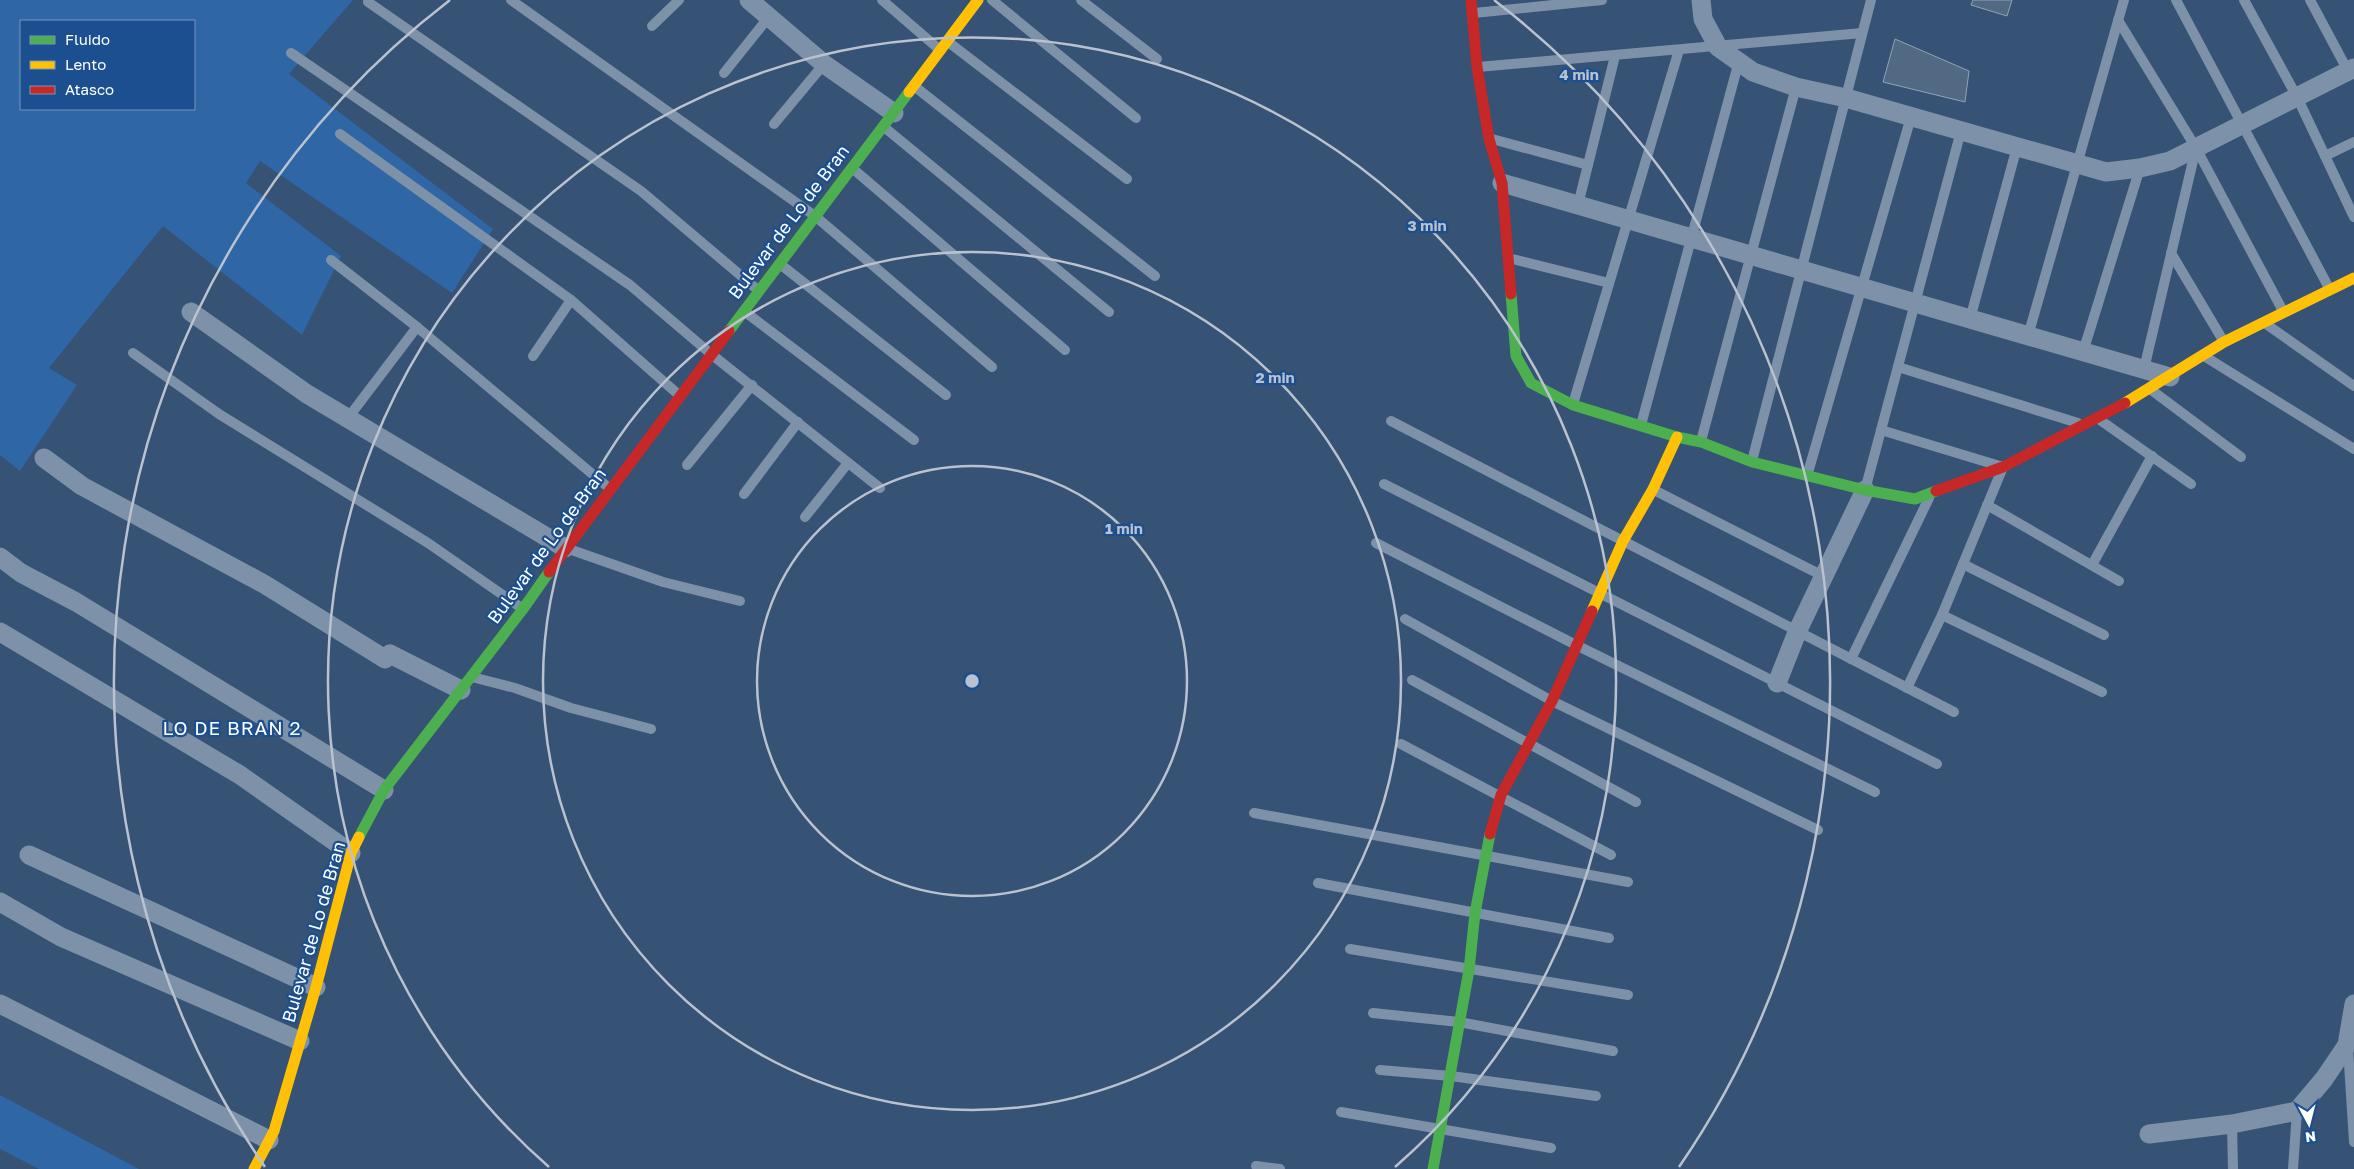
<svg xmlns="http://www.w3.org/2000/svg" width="2354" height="1169" viewBox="0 0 2354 1169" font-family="'Golos Text',sans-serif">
<rect width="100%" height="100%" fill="#365274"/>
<g fill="#2f66a5" fill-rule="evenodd">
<path d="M0,0H353L289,74L493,229L452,293L260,161L246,183L341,256L302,335L163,226L49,368L77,385L20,471L0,455ZM21,21H194V109H21Z"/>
<polygon points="0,1095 139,1169 39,1169 0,1149"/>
</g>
<g fill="#526984" stroke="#92a2b6">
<polygon points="1973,0 2012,0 2007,16 1971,5"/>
<polygon points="1895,39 1969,71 1965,102 1883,82"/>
</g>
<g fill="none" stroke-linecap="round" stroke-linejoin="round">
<g stroke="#7d92a8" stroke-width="10">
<polyline points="511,0 815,216 992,367"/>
<polyline points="882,0 940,50"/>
<polyline points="992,0 1136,118"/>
<polyline points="1081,0 1157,59"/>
<polyline points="2176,0 2329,288"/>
<polyline points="2244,0 2297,97 2354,217"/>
<polyline points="2310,0 2348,71"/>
<polyline points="368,2 641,191 759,291"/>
<polyline points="1474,13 1602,0"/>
<polyline points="2118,20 2196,148 2283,311"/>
<polyline points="652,26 679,0"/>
<polyline points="947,41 1127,179"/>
<polyline points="291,53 630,285 711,354 880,488"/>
<polyline points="1478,67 1862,33"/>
<polyline points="724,73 768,18"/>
<polyline points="914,86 1155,276"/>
<polyline points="774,124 824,64"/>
<polyline points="884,127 1109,312"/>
<polyline points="340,134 571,300 680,396"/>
<polyline points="1492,139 1588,165"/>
<polyline points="2325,156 2354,142"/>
<polyline points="852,168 1065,350"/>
<polyline points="1578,205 1615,56"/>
<polyline points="2171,253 2224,342"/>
<polyline points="1508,258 1609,283"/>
<polyline points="331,260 417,327 609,488"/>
<polyline points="780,264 946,395"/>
<polyline points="744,311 914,440"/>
<polyline points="1970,319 2017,147"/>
<polyline points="2266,324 2354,386"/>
<polyline points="2028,336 2124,0"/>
<polyline points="2083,352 2140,168"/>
<polyline points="133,353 219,414 428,543 523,609"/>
<polyline points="533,356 571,300"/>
<polyline points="2204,356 2354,449"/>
<polyline points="1898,367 2078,423"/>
<polyline points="2144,369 2196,148"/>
<polyline points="2150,389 2241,457"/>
<polyline points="1573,404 1679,50"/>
<polyline points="348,418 417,327"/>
<polyline points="2100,420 2191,484"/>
<polyline points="1391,421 1954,712"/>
<polyline points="1641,425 1739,61"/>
<polyline points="1881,430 2003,467 1942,615 1907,688"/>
<polyline points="1701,441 1796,87"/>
<polyline points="1752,461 1871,0"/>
<polyline points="687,465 752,385"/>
<polyline points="1807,476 1911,117"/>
<polyline points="1384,484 1937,764"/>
<polyline points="1654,490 1825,577"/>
<polyline points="1865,490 1961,131"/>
<polyline points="744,494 798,422"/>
<polyline points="1987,505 2119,581"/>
<polyline points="805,517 848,463"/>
<polyline points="1376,543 1576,645 1875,792"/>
<polyline points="566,548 663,582 740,601"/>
<polyline points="1963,564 2104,635"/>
<polyline points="2092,565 2152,456"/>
<polyline points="1942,615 2102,692"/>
<polyline points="1405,619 1552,701 1818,830"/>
<polyline points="1851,659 1929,498"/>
<polyline points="472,677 515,688 571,708 651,729"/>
<polyline points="1412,680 1636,802"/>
<polyline points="1401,744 1611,855"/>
<polyline points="1254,813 1628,882"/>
<polyline points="1318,883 1609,938"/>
<polyline points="1350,949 1628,995"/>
<polyline points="1373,1013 1459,1022 1613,1051"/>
<polyline points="2348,1048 2354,1142"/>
<polyline points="1380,1070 1451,1076 1596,1096"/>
<polyline points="1341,1112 1551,1148"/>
<polyline points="2232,1124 2233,1169"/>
<polyline points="1256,1166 1280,1169"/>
<polyline points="2293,1169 2297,1111"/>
</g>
<g stroke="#7d92a8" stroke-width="19">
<polyline points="749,0 824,64 894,113"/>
<polyline points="1701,0 1703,19 1718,47 1753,72 1796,87 1846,98 2106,172 2140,168 2170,161 2354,68"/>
<polyline points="1502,183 2170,377"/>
<polyline points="191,312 307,394 565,548"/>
<polyline points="44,458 82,486 264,584 385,659 390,654 461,690"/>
<polyline points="0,557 21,573 76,602 384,790"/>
<polyline points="0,632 240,775 351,853"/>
<polyline points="1777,683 1798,630 1865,490"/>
<polyline points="29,855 316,987"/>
<polyline points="0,902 61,937 300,1041"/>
<polyline points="0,1004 269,1140"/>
<polyline points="2149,1134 2232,1124 2297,1111 2324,1079 2347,1045 2354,1004"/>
</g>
<g stroke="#4caf50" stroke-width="11">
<polyline points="1511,294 1516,356 1531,383 1573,405 1677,437 1701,442 1752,462 1865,490 1915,499 1936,491"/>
<polyline points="729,331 909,92"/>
<polyline points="359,837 384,790 523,609 549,572"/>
<polyline points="1433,1169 1469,970 1475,913 1490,834"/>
</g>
<g stroke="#ffc107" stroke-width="11">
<polyline points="909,92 978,0"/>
<polyline points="2125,403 2224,342 2354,278"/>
<polyline points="1592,611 1623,541 1653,489 1677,437"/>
<polyline points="254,1169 274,1131 316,987 351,853 359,837"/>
</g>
<g stroke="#c62828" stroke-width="11">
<polyline points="1471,0 1477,67 1489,139 1502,183 1511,294"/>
<polyline points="1936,491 2003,467 2125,403"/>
<polyline points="549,572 729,331"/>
<polyline points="1490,834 1501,795 1552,701 1592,611"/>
</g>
</g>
<g fill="none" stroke="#b9c2ce" stroke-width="2.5">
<circle cx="972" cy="681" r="215"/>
<circle cx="972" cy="681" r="429"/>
<path d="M549 1167A644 644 0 1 1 1395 1167"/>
<path d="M265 1167A858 858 0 0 1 450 0M1494 0A858 858 0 0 1 1679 1167"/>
</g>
<g text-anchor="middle" stroke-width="4.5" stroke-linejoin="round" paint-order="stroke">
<g font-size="18" fill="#fff" stroke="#1b4f8f">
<text transform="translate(789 222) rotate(-53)" y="6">Bulevar de Lo de Bran</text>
<text transform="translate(547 546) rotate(-54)" y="6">Bulevar de Lo de Bran</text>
<text transform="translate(314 932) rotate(-74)" y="6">Bulevar de Lo de Bran</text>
</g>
<g font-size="19" letter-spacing="1" fill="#fff" stroke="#1b4f8f">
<text x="232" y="735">LO DE BRAN 2</text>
</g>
</g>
<circle cx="972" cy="681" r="8" fill="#b9c2ce" stroke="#1b4f8f" stroke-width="2.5"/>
<g font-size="15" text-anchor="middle" font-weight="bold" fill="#b9c2ce" stroke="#1b4f8f" stroke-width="4.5" stroke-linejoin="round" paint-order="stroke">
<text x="1579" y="80">4 min</text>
<text x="1427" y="231">3 min</text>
<text x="1275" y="383">2 min</text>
<text x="1124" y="534">1 min</text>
</g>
<rect x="20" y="20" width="175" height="90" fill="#1b4f8f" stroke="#7695bc"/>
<rect x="30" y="36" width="25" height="8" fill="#4caf50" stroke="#7695bc"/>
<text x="65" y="45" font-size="15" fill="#ffffff">Fluido</text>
<rect x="30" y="61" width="25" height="8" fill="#ffc107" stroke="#7695bc"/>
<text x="65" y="70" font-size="15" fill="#ffffff">Lento</text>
<rect x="30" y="86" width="25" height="8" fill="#c62828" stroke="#7695bc"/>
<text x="65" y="95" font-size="15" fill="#ffffff">Atasco</text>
<g transform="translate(2309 1124) rotate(173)" stroke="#1b4f8f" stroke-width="4" paint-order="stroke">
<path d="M0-4L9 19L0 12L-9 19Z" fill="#ffffff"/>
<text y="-8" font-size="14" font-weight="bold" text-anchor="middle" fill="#ffffff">N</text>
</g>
</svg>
